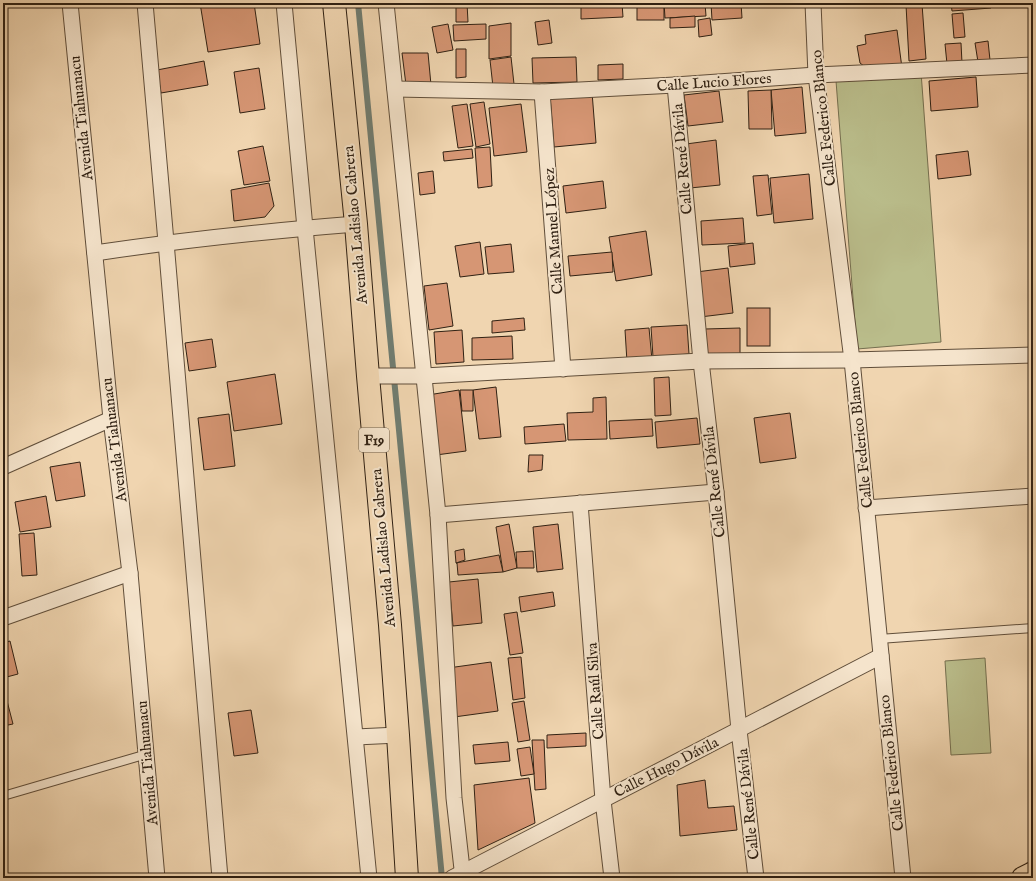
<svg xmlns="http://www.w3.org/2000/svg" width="1036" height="881" viewBox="0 0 1036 881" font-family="'IM FELL English',serif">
<rect width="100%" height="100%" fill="#f0d5b0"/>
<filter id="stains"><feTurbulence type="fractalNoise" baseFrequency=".005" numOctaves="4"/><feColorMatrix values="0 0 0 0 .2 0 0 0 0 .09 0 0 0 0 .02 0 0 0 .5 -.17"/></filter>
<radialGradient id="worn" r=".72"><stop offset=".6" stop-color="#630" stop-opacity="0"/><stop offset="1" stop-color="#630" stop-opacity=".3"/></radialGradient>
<g fill="#babd8b" stroke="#756f4f">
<polygon points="921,72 941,342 857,349 836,81"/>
<polygon points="985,658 991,753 951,755 945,661"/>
</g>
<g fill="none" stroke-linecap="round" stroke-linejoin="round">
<polyline stroke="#707c70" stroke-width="6" points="358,3 442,878"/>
</g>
<g fill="#d69674" stroke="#302113">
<polygon points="200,3 254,3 260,44 208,52"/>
<polygon points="456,3 467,3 468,22 456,22"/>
<polygon points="581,3 622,3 623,17 581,19"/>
<rect x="637" y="3" width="27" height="17"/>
<polygon points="664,3 705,3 706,16 665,18"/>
<polygon points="711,3 741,3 742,18 712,20"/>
<polygon points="951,3 991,3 991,8 952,11"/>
<polygon points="922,4 926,59 909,61 906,5"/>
<polygon points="963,13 965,37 954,38 952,14"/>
<polygon points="695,16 695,27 670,28 670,18"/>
<polygon points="710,18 712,35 699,37 698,20"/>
<polygon points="549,20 552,43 538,45 535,22"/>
<polygon points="511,23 511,56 489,59 489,26"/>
<polygon points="448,24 453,50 437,53 432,27"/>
<polygon points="486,24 486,39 454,41 453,25"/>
<polygon points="897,30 902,68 869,70 860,63 857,46 866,44 865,35"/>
<polygon points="988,41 990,60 978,62 975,43"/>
<polygon points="961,43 962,63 947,64 945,44"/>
<polygon points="456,49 466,49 466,77 456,78"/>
<polygon points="402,53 428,53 431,85 406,85"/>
<polygon points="511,57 514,84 493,87 490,60"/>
<polygon points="576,57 577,82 533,83 532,58"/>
<polygon points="204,61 208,85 161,93 157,70"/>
<polygon points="623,64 623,79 598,80 598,65"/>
<polygon points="259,68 265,109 240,113 234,72"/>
<polygon points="976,77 978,107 931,111 929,81"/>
<polygon points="802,87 806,133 775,136 771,90"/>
<polygon points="771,90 772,129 749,129 748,91"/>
<polygon points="719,91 723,122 688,126 684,95"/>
<polygon points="592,92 596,143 554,147 550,96"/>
<polygon points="484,102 490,144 476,147 470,104"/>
<polygon points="467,104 473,146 458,148 452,106"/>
<polygon points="521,104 527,152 494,156 489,108"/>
<polygon points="716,140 720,185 690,188 686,144"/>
<polygon points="263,146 270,181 244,185 238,151"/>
<polygon points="490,147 492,186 478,188 475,148"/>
<polygon points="472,149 473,158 444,161 443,152"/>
<polygon points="968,151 971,175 938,179 936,155"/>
<polygon points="433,171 435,193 420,195 418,173"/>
<polygon points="809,174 813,219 774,223 770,178"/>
<polygon points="768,175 772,214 757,216 753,176"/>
<polygon points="603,181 606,208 566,213 563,186"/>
<polygon points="269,183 274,206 265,217 234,221 231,190"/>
<polygon points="743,218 745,243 702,245 701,221"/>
<polygon points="646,231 652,275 616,281 609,237"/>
<polygon points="480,242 484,274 460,277 455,246"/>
<polygon points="753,243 755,264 730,267 728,246"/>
<polygon points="511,244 514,272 488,274 485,247"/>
<polygon points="612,252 613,272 570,276 568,256"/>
<polygon points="728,268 733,313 700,317 696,272"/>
<polygon points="447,283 453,326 429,330 424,286"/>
<rect x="747" y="308" width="23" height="38"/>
<polygon points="524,318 525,330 492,333 492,321"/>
<polygon points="687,325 689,354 653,357 651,327"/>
<polygon points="649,328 652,360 627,362 625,330"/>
<polygon points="740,328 740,354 706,354 705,329"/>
<polygon points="462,330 464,362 436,364 434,332"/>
<polygon points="512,336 513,359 472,360 472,338"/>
<polygon points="212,339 216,367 189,371 185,343"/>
<polygon points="275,374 282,424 234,431 227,382"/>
<polygon points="669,377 671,415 655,416 654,378"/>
<polygon points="496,387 501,437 479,439 473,390"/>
<polygon points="459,390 466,451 436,455 428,395"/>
<polygon points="460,390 473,390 473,411 462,411"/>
<polygon points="606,397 607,439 568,440 567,413 593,412 593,398"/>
<polygon points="790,413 796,458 760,463 754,418"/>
<polygon points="229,414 235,466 204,470 198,418"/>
<polygon points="697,418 700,444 657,448 655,422"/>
<polygon points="652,419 653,436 610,439 609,421"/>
<polygon points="564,424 566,441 525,444 524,427"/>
<polygon points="529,455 543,455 542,470 528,472"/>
<polygon points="80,462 85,496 56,501 50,467"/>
<polygon points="46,496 51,527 20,532 15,502"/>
<polygon points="509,524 517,568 503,572 496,527"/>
<polygon points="558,524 563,569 537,572 533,527"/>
<polygon points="34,533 37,575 22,576 19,534"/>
<polygon points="464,549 465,560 456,563 455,551"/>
<polygon points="533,551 534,568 517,568 516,552"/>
<polygon points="499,555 503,572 458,575 457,563 456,563"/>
<polygon points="478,579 482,623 453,626 449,582"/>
<polygon points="553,592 555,606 521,612 519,597"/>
<polygon points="517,612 523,653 510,655 504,614"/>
<polygon points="10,641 18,674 3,678 3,643"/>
<polygon points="521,657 525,698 513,700 508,658"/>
<polygon points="491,662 498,711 454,717 448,668"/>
<polygon points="6,697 13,724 3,726 3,698"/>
<polygon points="524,701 530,740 518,742 512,703"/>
<polygon points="251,710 258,753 234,756 228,713"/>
<polygon points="586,733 586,746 547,748 547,735"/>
<polygon points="532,740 544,740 546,789 535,790"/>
<polygon points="508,742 510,761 475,764 473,745"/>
<polygon points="530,747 534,774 521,776 517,749"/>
<polygon points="529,778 535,823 478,850 474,785"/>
<polygon points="705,780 708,808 734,806 737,830 680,836 677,785"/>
</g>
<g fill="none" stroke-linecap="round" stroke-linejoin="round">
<g stroke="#604e3a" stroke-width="10">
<g id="service">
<polyline points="879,639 1033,628"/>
<polyline points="3,796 147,754"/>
</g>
</g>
<g stroke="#604e3a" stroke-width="17">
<g id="minor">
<polyline points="70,3 111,419 130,573 157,878"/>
<polyline points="145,3 166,242 220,878"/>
<polyline points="284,3 305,228 369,878"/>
<polyline points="386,3 438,515 454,798 463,878"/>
<polyline points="813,3 816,75 852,360 903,878"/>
<polyline points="675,85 701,361 716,492 739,730 756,878"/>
<polyline points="395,89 542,92 675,85 816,75 1033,65"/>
<polyline points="542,92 563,369"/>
<path d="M95,253C182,240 268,231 356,224"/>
<polyline points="368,376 424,376 701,361 852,360 1033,355"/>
<polyline points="3,467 111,419"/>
<polyline points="580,503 603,800 612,878"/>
<polyline points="866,508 1033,496"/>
<polyline points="438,515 716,492"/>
<polyline points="3,618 130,573"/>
<polyline points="356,737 398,735"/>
<polyline points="452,878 881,656"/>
</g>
</g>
<g stroke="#302113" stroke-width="24">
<polyline id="primary" points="1023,878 1033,873"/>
</g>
<g stroke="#302113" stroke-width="24">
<polyline id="trunk" points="334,3 356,224 368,376 390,625 398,735 407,878"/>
</g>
<use href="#service" stroke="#f5e4cc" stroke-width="8"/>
<use href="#minor" stroke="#f5e4cc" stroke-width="15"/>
<use href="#primary" stroke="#f0d5b0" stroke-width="22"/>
<use href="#trunk" stroke="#f0d5b0" stroke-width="22"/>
</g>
<g text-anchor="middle" stroke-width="4" stroke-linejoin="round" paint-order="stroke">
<rect fill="#f5e4cc" stroke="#6b5c4a" stroke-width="1" x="359" y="428" width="30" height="24" rx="3"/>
<g font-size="14" font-weight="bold" fill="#302113">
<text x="374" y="445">F19</text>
</g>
<g font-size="15" fill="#302113" stroke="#f5e4cc">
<text transform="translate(714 82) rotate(-4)" y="5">Calle Lucio Flores</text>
<text transform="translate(81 118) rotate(-96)" y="5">Avenida Tiahuanacu</text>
<text transform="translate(823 118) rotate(-96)" y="5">Calle Federico Blanco</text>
<text transform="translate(682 159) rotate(-95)" y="5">Calle René Dávila</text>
<text transform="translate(355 225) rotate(-95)" y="5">Avenida Ladislao Cabrera</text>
<text transform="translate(553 231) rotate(-94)" y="5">Calle Manuel López</text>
<text transform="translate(114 440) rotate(-97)" y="5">Avenida Tiahuanacu</text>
<text transform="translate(860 440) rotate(-96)" y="5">Calle Federico Blanco</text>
<text transform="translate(714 482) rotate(-96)" y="5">Calle René Dávila</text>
<text transform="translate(383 548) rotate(-95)" y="5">Avenida Ladislao Cabrera</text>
<text transform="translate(595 691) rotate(-94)" y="5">Calle Raúl Silva</text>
<text transform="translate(147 763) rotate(-95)" y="5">Avenida Tiahuanacu</text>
<text transform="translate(891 763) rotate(-96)" y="5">Calle Federico Blanco</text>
<text transform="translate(666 767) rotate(-27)" y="5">Calle Hugo Dávila</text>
<text transform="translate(748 804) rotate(-96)" y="5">Calle René Dávila</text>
</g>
</g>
<rect width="1036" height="881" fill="none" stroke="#f0d5b0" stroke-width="16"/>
<rect x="4" y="4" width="1028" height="873" fill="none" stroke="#302113" stroke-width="2"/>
<rect x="8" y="8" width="1020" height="865" fill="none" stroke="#302113"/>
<rect width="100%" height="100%" filter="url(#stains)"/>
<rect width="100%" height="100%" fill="url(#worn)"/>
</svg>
